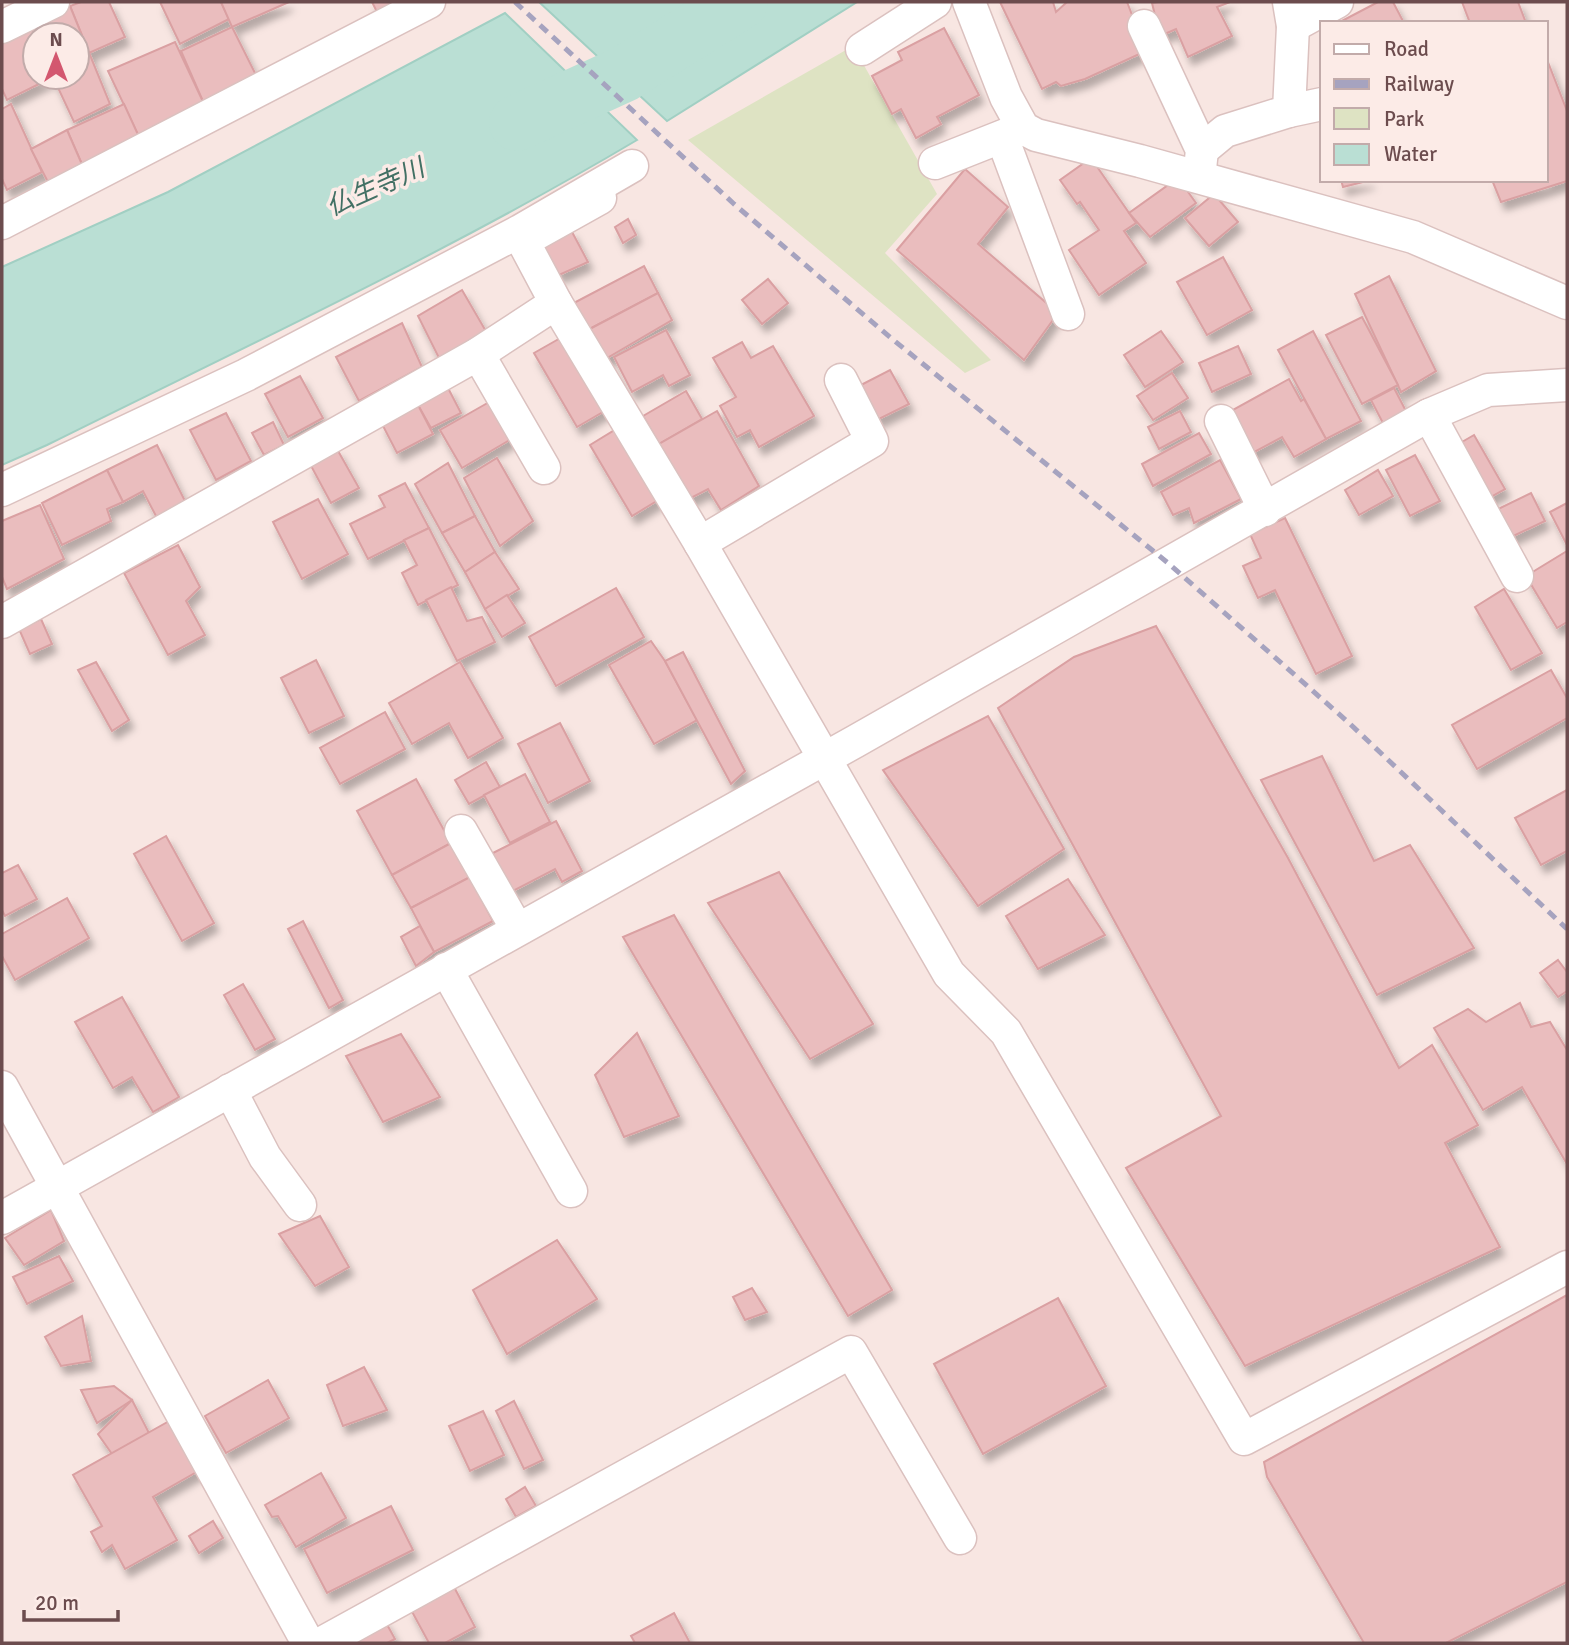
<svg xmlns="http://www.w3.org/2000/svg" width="1569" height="1645" viewBox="0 0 1569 1645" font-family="Signika,'Noto Sans JP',sans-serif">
<defs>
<filter id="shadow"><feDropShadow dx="4.5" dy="8" stdDeviation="3.5" flood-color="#0004"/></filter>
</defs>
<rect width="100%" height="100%" fill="#f8e6e2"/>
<polygon fill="#dee3c3" points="853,46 937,194 885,253 991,360 965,373 688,140"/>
<g fill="#badfd4" stroke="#a1cfc3" stroke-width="2">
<polygon points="539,2 857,2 667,121"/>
<path d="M505,13L637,140C447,253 246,346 47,445L2,465V267L168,192Z"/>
</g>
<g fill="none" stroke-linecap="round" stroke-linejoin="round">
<polyline stroke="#badfd4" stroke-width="56" points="517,123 624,74 740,2"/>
</g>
<g fill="#eabdbe" stroke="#daa0a2" stroke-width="2" filter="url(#shadow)">
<polygon points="81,2 109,2 125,37 89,53 70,6"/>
<polygon points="160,2 221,2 229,19 180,44"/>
<polygon points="221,2 289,2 232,27"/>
<polygon points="372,2 407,2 379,16"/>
<polygon points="1000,2 1053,2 1056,12 1067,2 1127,2 1146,51 1085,79 1061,86 1056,82 1042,89"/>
<polygon points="1158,2 1230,2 1217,7 1232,36 1188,57 1176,29 1160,36 1152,3"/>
<polygon points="1378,2 1393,2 1404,23 1338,23"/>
<polygon points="1462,2 1518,2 1526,23 1470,23"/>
<polygon points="70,6 110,104 74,122 53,77 77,77 77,35 35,36 31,28"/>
<polygon points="232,27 257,77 205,106 181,51"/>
<polygon points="31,28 35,36 35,77 53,77 7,100 2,89 2,41"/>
<polygon points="944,28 979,95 937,117 941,124 916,138 901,109 892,114 872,76 902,60 898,52"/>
<polygon points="175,42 205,106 140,139 108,71"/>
<polygon points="1546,57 1567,111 1567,181 1501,202 1492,180 1546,180"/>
<polygon points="11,104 42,172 7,190 2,179 2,109"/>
<polygon points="124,104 140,139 84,169 67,130"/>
<polygon points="67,130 84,169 49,184 31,149"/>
<polygon points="1091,158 1136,223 1124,231 1146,263 1099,295 1069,250 1099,230 1080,202 1077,204 1060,180"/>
<polygon points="965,169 1008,207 978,244 1058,313 1024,360 897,250"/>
<polygon points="1178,178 1196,203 1150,237 1129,213"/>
<polygon points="1341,180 1371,180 1343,187"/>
<polygon points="1214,194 1238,222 1209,246 1185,218"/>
<polygon points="628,219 636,235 623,243 615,227"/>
<polygon points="571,230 588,262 559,275 543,247"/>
<polygon points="1223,257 1252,310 1207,335 1177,282"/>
<polygon points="644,266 658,293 584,332 570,305"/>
<polygon points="1389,276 1436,371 1401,392 1355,294"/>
<polygon points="768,279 788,303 762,324 742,300"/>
<polygon points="462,290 487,333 439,358 418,316"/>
<polygon points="658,293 672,320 602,361 584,332"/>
<polygon points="1362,317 1398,385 1362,404 1326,335"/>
<polygon points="402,323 422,367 359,401 336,357"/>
<polygon points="666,330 690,375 669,386 663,375 632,392 614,357"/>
<polygon points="1161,331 1183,362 1145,387 1124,355"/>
<polygon points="1313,331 1361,421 1326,439 1278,350"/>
<polygon points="564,336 608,409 577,427 534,353"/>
<polygon points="742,342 751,358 773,346 814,416 759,447 750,430 737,437 720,406 736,397 713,358"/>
<polygon points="1238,346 1251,374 1212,392 1199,363"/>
<polygon points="890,370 909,404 877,420 859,386"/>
<polygon points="1172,373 1188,398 1153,420 1137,396"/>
<polygon points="300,376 323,418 288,437 265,394"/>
<polygon points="1289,379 1301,401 1304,399 1326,439 1294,457 1282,437 1247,456 1224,415"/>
<polygon points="448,388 461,413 431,428 418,405"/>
<polygon points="1394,388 1408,415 1385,427 1371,400"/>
<polygon points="686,391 702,419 659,444 643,416"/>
<polygon points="491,401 513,438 462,468 440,430"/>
<polygon points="418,405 433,434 397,453 382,424"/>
<polygon points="717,411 759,486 721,510 708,489 689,499 659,444"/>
<polygon points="1180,411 1191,432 1159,449 1148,427"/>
<polygon points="226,413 251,461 216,480 190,430"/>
<polygon points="273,422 284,445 264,455 252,433"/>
<polygon points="618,428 660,499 632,516 590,445"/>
<polygon points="1199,433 1211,454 1153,486 1142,464"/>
<polygon points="1474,435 1505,489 1478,504 1448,450"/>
<polygon points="157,445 186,503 157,518 143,491 123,502 107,470"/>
<polygon points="337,449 359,488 331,503 310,464"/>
<polygon points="1415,455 1440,501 1410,516 1386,470"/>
<polygon points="497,458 533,521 500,546 464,478"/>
<polygon points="1220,460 1241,499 1194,523 1189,508 1173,515 1161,492"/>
<polygon points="448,463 475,516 442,533 415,484"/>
<polygon points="107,470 123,502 107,509 111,521 62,545 42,503"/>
<polygon points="1378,470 1393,496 1359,515 1345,490"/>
<polygon points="405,483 429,528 368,559 350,524 385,507 379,496"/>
<polygon points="1531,493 1545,521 1507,539 1494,511"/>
<polygon points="318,499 348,554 302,579 273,522"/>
<polygon points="1567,503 1567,545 1550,512"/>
<polygon points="40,505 64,559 7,589 2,577 2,521"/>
<polygon points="475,516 495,552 465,572 442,533"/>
<polygon points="1285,518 1352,656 1316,674 1275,590 1258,598 1243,566 1261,558 1250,534"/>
<polygon points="429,528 458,585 418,605 402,573 417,565 404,540"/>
<polygon points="178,545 200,587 186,601 205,635 168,655 124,573"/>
<polygon points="1567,551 1567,622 1557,628 1526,576"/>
<polygon points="495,552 519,589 485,609 465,572"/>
<polygon points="451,587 467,621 482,617 495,642 457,661 426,600"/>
<polygon points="616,588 644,637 556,686 529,637"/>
<polygon points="1504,589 1542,653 1511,670 1475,607"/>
<polygon points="507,595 525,623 502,637 485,609"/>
<polygon points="41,619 52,644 30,654 19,629"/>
<polygon points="1156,626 1288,858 1399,1068 1432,1045 1478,1125 1445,1143 1500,1247 1245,1366 1126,1168 1221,1116 998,708 1074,657"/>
<polygon points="651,641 665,661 697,720 654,744 609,665"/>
<polygon points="683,652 745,771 731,784 665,661"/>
<polygon points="316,660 344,716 309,733 281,678"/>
<polygon points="96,662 129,720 112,731 78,670"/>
<polygon points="460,662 503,738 468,758 449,723 412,744 389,703"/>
<polygon points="1551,670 1567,698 1567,718 1477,769 1452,725"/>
<polygon points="385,712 405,749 340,784 320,748"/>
<polygon points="988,716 1064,849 978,906 883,770"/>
<polygon points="560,723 590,781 548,803 518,744"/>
<polygon points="1322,756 1374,861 1410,845 1474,948 1377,995 1261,780"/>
<polygon points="486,762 500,787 469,804 455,780"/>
<polygon points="525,774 550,822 510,843 484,795"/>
<polygon points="416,779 451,843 392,875 357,811"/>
<polygon points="1567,790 1567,851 1541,865 1515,818"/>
<polygon points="556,821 582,871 562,882 555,869 513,891 491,854"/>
<polygon points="166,836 214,923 182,941 134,854"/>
<polygon points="451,843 470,877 411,908 392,875"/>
<polygon points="18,865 37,899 5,916 2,910 2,873"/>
<polygon points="779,872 873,1024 810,1059 708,903"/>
<polygon points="470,877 493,921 434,952 411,908"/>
<polygon points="1068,879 1105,935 1038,969 1006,916"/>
<polygon points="67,898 89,938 15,980 2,956 2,934"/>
<polygon points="674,915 892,1290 848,1316 623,937"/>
<polygon points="303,921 343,1000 329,1008 288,929"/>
<polygon points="420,926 434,952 416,966 401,937"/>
<polygon points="1558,960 1567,972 1567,991 1558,997 1540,973"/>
<polygon points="243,984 275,1039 255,1050 224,995"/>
<polygon points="122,997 179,1097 153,1112 132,1077 113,1088 75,1022"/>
<polygon points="1520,1003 1531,1027 1550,1022 1567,1050 1567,1164 1522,1087 1483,1110 1434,1028 1468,1009 1486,1022"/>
<polygon points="637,1033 679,1116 624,1137 595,1075"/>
<polygon points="401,1034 440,1097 383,1122 346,1056"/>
<polygon points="51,1210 64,1241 24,1265 5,1238"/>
<polygon points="320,1216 349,1267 315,1286 279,1234"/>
<polygon points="557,1240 597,1299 507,1354 473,1290"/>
<polygon points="59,1256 73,1281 27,1304 13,1277"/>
<polygon points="752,1288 767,1312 745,1320 733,1297"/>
<polygon points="1567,1295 1567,1582 1446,1643 1364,1643 1267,1477 1264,1462"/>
<polygon points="1058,1298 1106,1386 983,1454 934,1364"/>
<polygon points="82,1316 91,1361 61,1366 45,1337"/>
<polygon points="364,1367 387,1410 343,1426 327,1385"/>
<polygon points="268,1380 289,1418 226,1453 205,1416"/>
<polygon points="114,1386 132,1400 97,1423 81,1390"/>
<polygon points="132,1400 149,1433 112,1454 98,1434"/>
<polygon points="514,1401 543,1460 524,1469 496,1411"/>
<polygon points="483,1411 504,1455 470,1471 449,1426"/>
<polygon points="171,1420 200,1470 153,1497 177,1540 125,1569 112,1545 102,1552 91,1532 102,1526 73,1475"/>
<polygon points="321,1473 346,1518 296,1547 278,1516 272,1517 265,1505"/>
<polygon points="525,1487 536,1506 516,1517 506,1499"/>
<polygon points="391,1506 413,1550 327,1593 304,1549"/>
<polygon points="213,1521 223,1538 199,1553 189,1536"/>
<polygon points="453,1585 475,1627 445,1643 429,1643 410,1608"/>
<polygon points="674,1613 690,1643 635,1643 631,1636"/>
<polygon points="384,1619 395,1639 387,1643 359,1643 354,1635"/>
</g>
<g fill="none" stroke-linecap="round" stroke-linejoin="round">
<g stroke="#dbc1bf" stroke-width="35">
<g id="minor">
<polyline points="969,2 1006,97 1023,128 1036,135 1140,161 1413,237 1567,303"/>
<polyline points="1144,26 1202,150 1200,169"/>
<polyline points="1293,26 1337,2"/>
<polyline points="2,27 53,2"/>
<polyline points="862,49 935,2"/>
<polyline points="1289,111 1322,104"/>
<polyline points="1002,137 1068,314"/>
<polyline points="1202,150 1225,131 1289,111 1293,26 1289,2"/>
<polyline points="935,163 1021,129"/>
<polyline points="600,198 523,241 556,303 700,543 949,974 1006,1032 1244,1439 1567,1267"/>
<polyline points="2,223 429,2"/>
<polyline points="478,354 544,468"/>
<polyline points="1429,415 1517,576"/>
<polyline points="1221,421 1265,510"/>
<polyline points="2,490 246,375 520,231 632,166"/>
<polyline points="700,543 872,441 841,380"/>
<polyline points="2,622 478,354 556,303"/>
<polyline points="461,831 517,929"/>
<polyline points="446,969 571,1191"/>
<polyline points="2,1087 308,1643"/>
<polyline points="230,1090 265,1157 300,1205"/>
<polyline points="2,1218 856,741 1429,415 1488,390 1567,385"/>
<polyline points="322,1643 851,1352 960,1538"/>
</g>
</g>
<use href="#minor" stroke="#fff" stroke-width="32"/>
<polyline stroke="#a6a3bf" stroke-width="5" stroke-dasharray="10 7" stroke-linecap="butt" points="515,2 734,204 891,338 1168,563 1348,722 1567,929"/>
</g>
<g text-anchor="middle" stroke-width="7" stroke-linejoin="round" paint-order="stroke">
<g font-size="26" font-style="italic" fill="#427064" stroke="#fcebe7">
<text transform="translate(375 187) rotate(-24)" y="9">仏生寺川</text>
</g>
</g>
<rect width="1569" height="1645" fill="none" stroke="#6c4c4e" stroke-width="7"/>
<rect x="1320" y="21" width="228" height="161" fill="#fcebe7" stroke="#c2abaa" stroke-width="2"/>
<rect x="1334" y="44" width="35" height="10" fill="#ffffff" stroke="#c2abaa" stroke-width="2"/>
<text x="1384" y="56" font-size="21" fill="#6c4c4e">Road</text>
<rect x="1334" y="79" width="35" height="10" fill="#a6a3bf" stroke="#c2abaa" stroke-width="2"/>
<text x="1384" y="91" font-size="21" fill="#6c4c4e">Railway</text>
<rect x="1334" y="108" width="35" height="21" fill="#dee3c3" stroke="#c2abaa" stroke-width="2"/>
<text x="1384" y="126" font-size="21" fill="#6c4c4e">Park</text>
<rect x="1334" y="144" width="35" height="21" fill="#badfd4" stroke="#c2abaa" stroke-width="2"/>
<text x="1384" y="161" font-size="21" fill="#6c4c4e">Water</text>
<g transform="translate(56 56)"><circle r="33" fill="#fcebe7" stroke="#c2abaa" stroke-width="2"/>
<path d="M0-5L12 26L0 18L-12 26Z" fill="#d3576f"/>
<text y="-10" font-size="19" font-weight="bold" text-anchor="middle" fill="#6c4c4e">N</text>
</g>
<path d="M24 1610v10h94v-10" fill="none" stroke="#6c4c4e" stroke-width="3.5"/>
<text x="35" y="1610" font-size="21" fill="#6c4c4e" stroke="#fcebe7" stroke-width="5" paint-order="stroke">20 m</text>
</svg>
